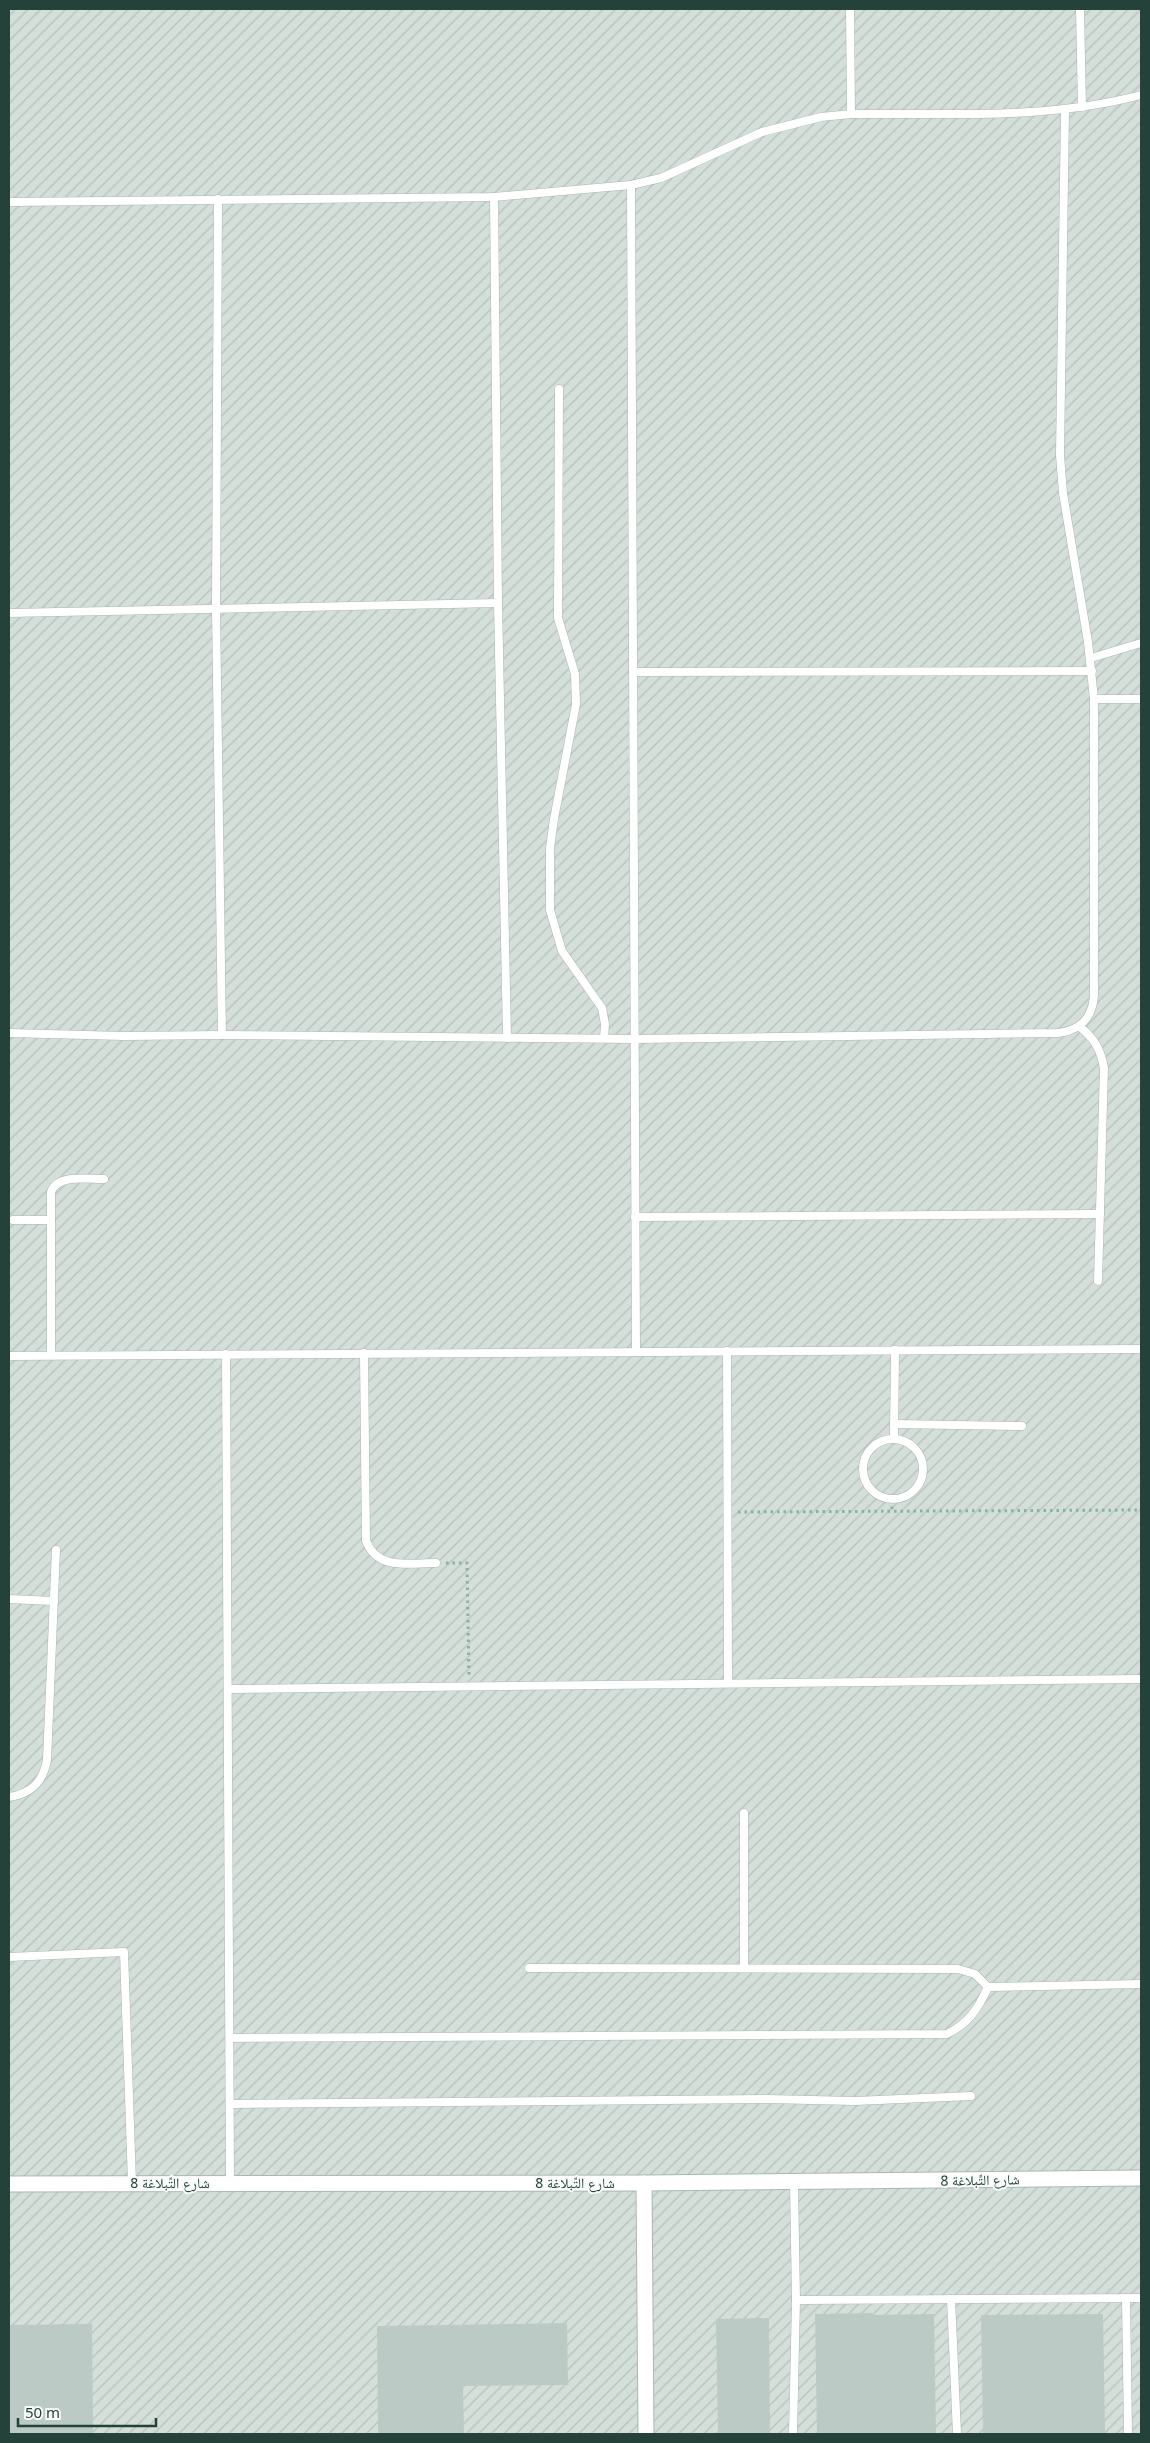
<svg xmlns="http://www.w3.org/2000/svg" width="1150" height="2443" viewBox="0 0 1150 2443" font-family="'Noto Sans','Noto Naskh Arabic',sans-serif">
<defs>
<pattern id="industrial-furrows" width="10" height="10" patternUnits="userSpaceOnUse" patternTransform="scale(1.25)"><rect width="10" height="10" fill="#d4dfda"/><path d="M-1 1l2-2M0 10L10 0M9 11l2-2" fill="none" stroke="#b6c1bc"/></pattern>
</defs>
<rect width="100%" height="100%" fill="#e6efeb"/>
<rect fill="url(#industrial-furrows)" x="9" y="9" width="1132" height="2425"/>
<g fill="#bbcac4">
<polygon points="872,2313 872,2315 934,2314 936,2434 817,2434 815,2314"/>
<polygon points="1103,2314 1105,2434 983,2434 981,2315"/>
<polygon points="769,2318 770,2434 718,2434 716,2319"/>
<polygon points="567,2323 568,2385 463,2386 464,2434 378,2434 377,2326"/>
<polygon points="92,2324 93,2434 9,2434 9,2325"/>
</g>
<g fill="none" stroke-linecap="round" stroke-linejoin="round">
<g stroke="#a8b8b2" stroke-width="9">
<g id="lane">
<polyline points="850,9 851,114"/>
<polyline points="1080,9 1082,107"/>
<polyline points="631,185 636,1352"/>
<polyline points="494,197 498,603 507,1038"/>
<polyline points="218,199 216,609 222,1035"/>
<path d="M9,202L494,197L631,185L661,178L762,132L821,117L851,114C948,113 1047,120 1141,95"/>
<polyline points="559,389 558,618 575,674 576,704 554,819 550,848 550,910 562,951 602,1008 605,1024 604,1038"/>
<polyline points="9,613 498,603"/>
<polyline points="1091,658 1141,643"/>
<polyline points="633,672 1092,671"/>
<polyline points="1094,699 1141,699"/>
<path d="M1080,1027C1094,1038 1101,1050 1104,1068L1098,1281"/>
<path d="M9,1033L124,1036L222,1035L635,1039L1058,1033C1080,1030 1092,1019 1094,996V699L1088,642L1063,493L1060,455L1065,110"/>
<polyline points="635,1217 1100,1214"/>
<polyline points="13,1220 51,1220"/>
<polyline points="727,1351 728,1683"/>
<path d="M364,1353L366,1541C378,1571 409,1563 436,1563"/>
<polyline points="226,1354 230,2183"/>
<path d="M51,1355V1192C57,1174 87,1179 104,1179"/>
<polyline points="9,1356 1141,1349"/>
<polyline points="894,1424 1022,1426"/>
<polyline points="894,1438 895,1350"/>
<circle cx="893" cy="1469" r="30"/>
<polyline points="9,1599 54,1601"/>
<polyline points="228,1689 1141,1679"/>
<path d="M9,1797C31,1794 43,1782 47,1760L56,1550"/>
<polyline points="9,1957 124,1952 132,2183"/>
<polyline points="529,1968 958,1969 975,1974 988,1987"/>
<polyline points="744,1968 744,1813"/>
<path d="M230,2038L947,2034C969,2023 978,2009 988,1987L1141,1984"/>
<polyline points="230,2104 766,2099 855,2101 971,2096"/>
<polyline points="1126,2298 1128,2434"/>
<polyline points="951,2299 957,2434"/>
<polyline points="796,2300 1141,2298"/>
<polyline points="793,2434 796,2300 794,2182"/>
</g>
</g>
<g stroke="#a8b8b2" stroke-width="17">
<g id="street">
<polyline points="644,2183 646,2434"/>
<polyline points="9,2184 644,2183 1141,2178"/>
</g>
</g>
<g stroke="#86b3a5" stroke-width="3" stroke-dasharray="2.5 4" stroke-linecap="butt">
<polyline points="892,1500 892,1511"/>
<polyline points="738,1512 1141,1510"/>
<polyline points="446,1563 467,1563 469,1676"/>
</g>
<use href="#lane" stroke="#fff" stroke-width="8"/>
<use href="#street" stroke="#fff" stroke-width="15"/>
</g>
<g text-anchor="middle" stroke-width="4" stroke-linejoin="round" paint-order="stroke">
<g font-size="14" fill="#24423a" stroke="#f7fbf9">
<text transform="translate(980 2180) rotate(-1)" y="5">شارع التِّبلاغة 8</text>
<text x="170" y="2188">شارع التِّبلاغة 8</text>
<text x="575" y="2188">شارع التِّبلاغة 8</text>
</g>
</g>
<rect width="1150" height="2443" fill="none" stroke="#24423a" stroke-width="20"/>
<path d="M18 2418v8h138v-8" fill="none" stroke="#24423a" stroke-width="2.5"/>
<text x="25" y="2418" font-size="15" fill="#24423a" stroke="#f7fbf9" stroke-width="4" paint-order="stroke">50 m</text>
</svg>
